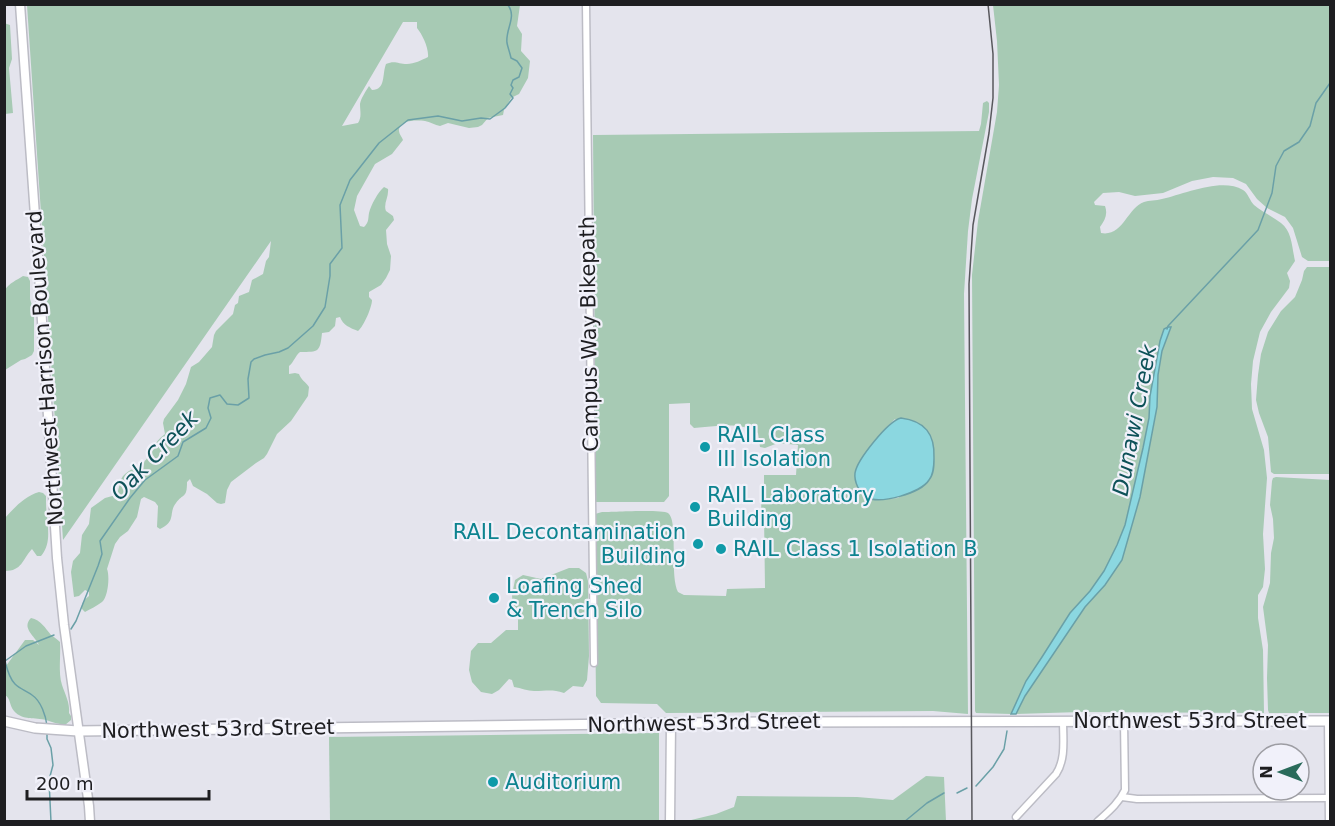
<svg xmlns="http://www.w3.org/2000/svg" width="1335" height="826" viewBox="0 0 1335 826" font-family="'DejaVu Sans',sans-serif">
<rect width="100%" height="100%" fill="#e4e4ed"/>
<g fill="#a7cab4" fill-rule="evenodd">
<path d="M27,5H520L517,26L522,34L521,51L530,61L528,78L519,94L511,98L504,110L503,115L488,118L482,125L478,127L469,128L448,123L440,126C435,125 430,122 425,121C418,120 398,119 399,131C399,134 402,137 403,140L392,154L375,164L357,196L354,210L360,226L364,227C369,222 368,219 369,213C371,205 378,192 384,187L388,189C389,197 383,204 386,211L393,216L394,220L386,230L387,244L391,256L390,270L386,278L381,285L369,292V297L372,300C372,307 364,326 358,331C350,328 343,325 340,317L336,318L335,326L329,332L322,333C320,352 319,352 300,352C295,356 294,362 289,366V374L295,373L299,374C301,380 306,382 309,387L308,396L291,421L277,434L267,454L264,458L256,463L231,482L227,490L225,503L221,504L217,503L207,494L193,486L190,479L187,482C187,499 183,493 176,503C168,513 177,521 160,529L157,527L158,506L155,502L144,497L141,499L137,517L128,531L120,537L115,544L107,569C110,576 108,597 102,602C97,606 90,609 85,612L82,609C81,603 84,600 89,596V592L85,590L79,596L74,597L71,572L73,561L80,553L82,535L89,524L91,508L105,498L116,495C120,488 119,482 123,476C129,469 138,468 144,462C153,453 153,442 165,434L163,423L164,419L178,400L186,384L191,367L199,362L212,347L214,335L216,331L233,314L235,305L238,303L239,296L249,292L252,280L263,274L266,261L269,257L271,241L63,540ZM403,22H417V28C422,34 429,48 428,57C422,60 414,64 407,64C398,64 395,60 386,64C382,74 386,90 372,90L369,86C366,91 361,98 360,104C360,112 362,116 358,123L342,126Z"/>
<path d="M993,5H1330V261H1308L1302,257L1293,228L1285,217L1267,208L1257,199L1246,184L1233,178L1213,177L1192,181L1163,193L1135,196L1119,192L1103,193L1094,202L1095,205L1105,206C1108,214 1105,220 1100,227L1101,233C1123,237 1127,208 1144,202C1149,200 1156,201 1162,199C1184,194 1222,177 1243,190C1248,193 1250,201 1254,205C1262,212 1272,216 1281,223C1292,231 1292,248 1295,261L1287,273L1290,281L1289,288L1271,312L1260,332L1253,361L1251,384L1252,409L1264,450L1267,478L1263,534L1265,569L1263,587L1258,595V618L1263,650L1264,713L1080,712L1016,714L1025,696L1085,607L1105,585L1122,560L1140,497L1157,407L1158,375L1162,351L1171,328L1168,327L1150,396L1149,418L1143,448L1125,525L1117,545L1104,571L1090,591L1070,613L1042,657L1026,681L1011,714L976,713L975,711L972,275L978,221L997,112L999,85L997,41Z"/>
<polygon points="4,23 10,25 12,59 9,68 13,113 5,114"/>
<path d="M987,101L989,103V112L972,199L968,231L964,294L968,714L933,711L666,713L657,704L601,703L596,696L594,518L595,514L602,512C612,512 662,509 668,513C679,521 669,575 678,592L684,595L726,596L727,589L765,588L764,514L761,513L762,486L764,485V475H796L798,445L778,443L765,448L760,447L758,433C740,421 714,427 694,428L690,424V403L669,404V496L664,502H596L593,135L979,131L981,124L983,103ZM895,419L934,446V468L932,474L898,498L875,500L855,472C861,456 882,431 895,419Z"/>
<polygon points="1307,267 1330,267 1330,474 1274,474 1271,472 1268,437 1259,413 1256,400 1258,375 1261,354 1268,332 1281,311 1295,297 1302,280 1304,271"/>
<path d="M23,276L28,277L30,281V299L34,312V351L32,355L25,359L21,360L5,370V290C9,283 17,280 23,276Z"/>
<polygon points="1276,477 1330,480 1330,713 1269,713 1268,710 1267,678 1268,645 1263,607 1270,583 1271,553 1274,538 1273,519 1270,505 1272,481 1273,478"/>
<path d="M39,492L43,493L46,496C46,502 46,509 47,516C48,530 51,544 41,556H37L32,549C22,560 22,571 5,571V518C14,508 25,496 39,492Z"/>
<path d="M569,568H579L586,573L588,581L589,656L587,680L583,687L573,686L564,693C552,689 547,691 534,691C528,691 521,688 514,687L512,680L509,679L499,690L492,694L481,692L472,682L469,670L471,651L478,643H491L506,630H518V616L513,609L512,595L515,580L523,575L541,579Z"/>
<path d="M31,618C41,620 45,628 51,635C54,637 57,639 60,642C61,656 58,672 62,685C65,694 70,703 69,713L71,716V720L65,725C58,724 52,722 46,720C35,717 23,721 14,711C9,705 11,699 5,695L6,666L25,640H33L39,645C35,636 21,628 31,618Z"/>
<polygon points="659,733 659,821 330,821 329,737"/>
<polygon points="926,776 944,777 946,821 687,821 716,814 734,807 737,796 857,797 893,800"/>
</g>
<g fill="#8bd7e0" stroke="#6aa0a7" stroke-width="1.5">
<polygon points="1168,327 1171,327 1162,351 1158,375 1157,407 1140,497 1122,560 1105,585 1085,607 1025,696 1016,714 1011,714 1026,681 1042,657 1070,613 1090,591 1104,571 1117,545 1125,525 1143,448 1149,418 1150,396 1160,341 1164,329"/>
<path d="M901,418C925,421 935,434 934,458C934,465 934,474 929,480C921,493 880,505 866,497C859,493 854,481 855,473C857,460 888,421 901,418Z"/>
</g>
<g fill="none" stroke-linecap="round" stroke-linejoin="round">
<g stroke="#6aa0a7" stroke-width="1.5">
<polyline points="1167,329 1168,326 1258,230 1272,193 1276,166 1284,151 1299,142 1310,126 1316,103 1330,83"/>
<path d="M71,629L76,621L98,566L102,554L100,541L130,498L145,480L178,456L183,442L206,428L211,418L208,408L210,398L220,395L227,404L238,405L249,398L248,379L251,362L254,359L265,355L279,352L288,348L313,326L325,307L330,276V264L342,248L340,205L350,180L379,143L408,120L438,116L462,121L481,118L490,119L505,108L513,98L510,94L513,88L511,85L513,80L519,77L522,68L517,61L511,58C510,53 508,48 507,43C505,29 518,16 507,4"/>
<path d="M47,726C46,716 41,701 32,695C27,691 20,689 15,684C9,678 7,669 5,661L26,646L54,635"/>
<polyline points="47,734 47,739 51,748 53,765 49,780 51,822"/>
<polyline points="976,786 993,767 1004,749 1007,731"/>
<polyline points="957,793 967,788"/>
<polyline points="904,822 927,803 944,793"/>
</g>
<g stroke="#bcbcc5" stroke-width="9">
<g id="street">
<polyline points="586,4 594,663"/>
<polyline points="1328,721 1329,822"/>
<polyline points="1122,797 1137,799 1329,798"/>
<path d="M1016,817L1056,774C1066,759 1063,739 1063,721"/>
<path d="M1097,822C1108,812 1119,803 1125,790L1124,721"/>
</g>
</g>
<g stroke="#bcbcc5" stroke-width="11">
<g id="secondary">
<polyline points="20,4 38,258 57,558 64,625 89,806 90,822"/>
<polyline points="670,822 671,723"/>
</g>
</g>
<g stroke="#bcbcc5" stroke-width="12">
<polyline id="primary" points="4,721 35,728 78,731 771,722 1330,721"/>
</g>
<use href="#street" stroke="#fff" stroke-width="6"/>
<use href="#secondary" stroke="#fff" stroke-width="8"/>
<use href="#primary" stroke="#fff" stroke-width="9"/>
<polyline stroke="#58585d" stroke-width="1.5" points="972,822 969,284 973,225 989,133 993,98 993,54 988,4"/>
</g>
<g fill="#0f9aa8" stroke="#f1f1fa" stroke-width="2">
<circle cx="705" cy="447" r="6"/>
<circle cx="695" cy="507" r="6"/>
<circle cx="698" cy="544" r="6"/>
<circle cx="721" cy="549" r="6"/>
<circle cx="494" cy="598" r="6"/>
<circle cx="493" cy="782" r="6"/>
</g>
<g text-anchor="middle" stroke-width="4.5" stroke-linejoin="round" paint-order="stroke">
<g font-size="21" fill="#1e1e21" stroke="#f1f1fa">
<text transform="translate(589 334) rotate(-91)" y="7">Campus Way Bikepath</text>
<text transform="translate(45 368) rotate(-94)" y="7">Northwest Harrison Boulevard</text>
<text x="1190" y="728">Northwest 53rd Street</text>
<text transform="translate(704 723) rotate(-1)" y="7">Northwest 53rd Street</text>
<text transform="translate(218 729) rotate(-1)" y="7">Northwest 53rd Street</text>
</g>
<g font-size="21" fill="#0d838f" stroke="#f1f1fa" text-anchor="start">
<text x="717" y="442">RAIL Class<tspan x="717" dy="24">III Isolation</tspan></text>
<text x="707" y="502">RAIL Laboratory<tspan x="707" dy="24">Building</tspan></text>
<text x="686" y="539" text-anchor="end">RAIL Decontamination<tspan x="686" dy="24">Building</tspan></text>
<text x="733" y="556">RAIL Class 1 Isolation B</text>
<text x="506" y="593">Loafing Shed<tspan x="506" dy="24">&amp; Trench Silo</tspan></text>
<text x="505" y="789">Auditorium</text>
</g>
<g font-size="22" font-style="italic" fill="#0d5158" stroke="#f1f1fa">
<text transform="translate(1134 420) rotate(-79)" y="8">Dunawi Creek</text>
<text transform="translate(154 455) rotate(-46)" y="8">Oak Creek</text>
</g>
</g>
<rect width="1335" height="826" fill="none" stroke="#1e1e21" stroke-width="12"/>
<g transform="translate(1281 772) rotate(270)"><circle r="28" fill="#f1f1fa" stroke="#9d9da3" stroke-width="1.5"/>
<path d="M0-4.5L10 22L0 15L-10 22Z" fill="#296a5a"/>
<text y="-9" font-size="16" font-weight="bold" text-anchor="middle" fill="#1e1e21">N</text>
</g>
<path d="M27 790v9h182v-9" fill="none" stroke="#1e1e21" stroke-width="3"/>
<text x="36" y="790" font-size="18" fill="#1e1e21" stroke="#f1f1fa" stroke-width="4.5" paint-order="stroke">200 m</text>
</svg>
